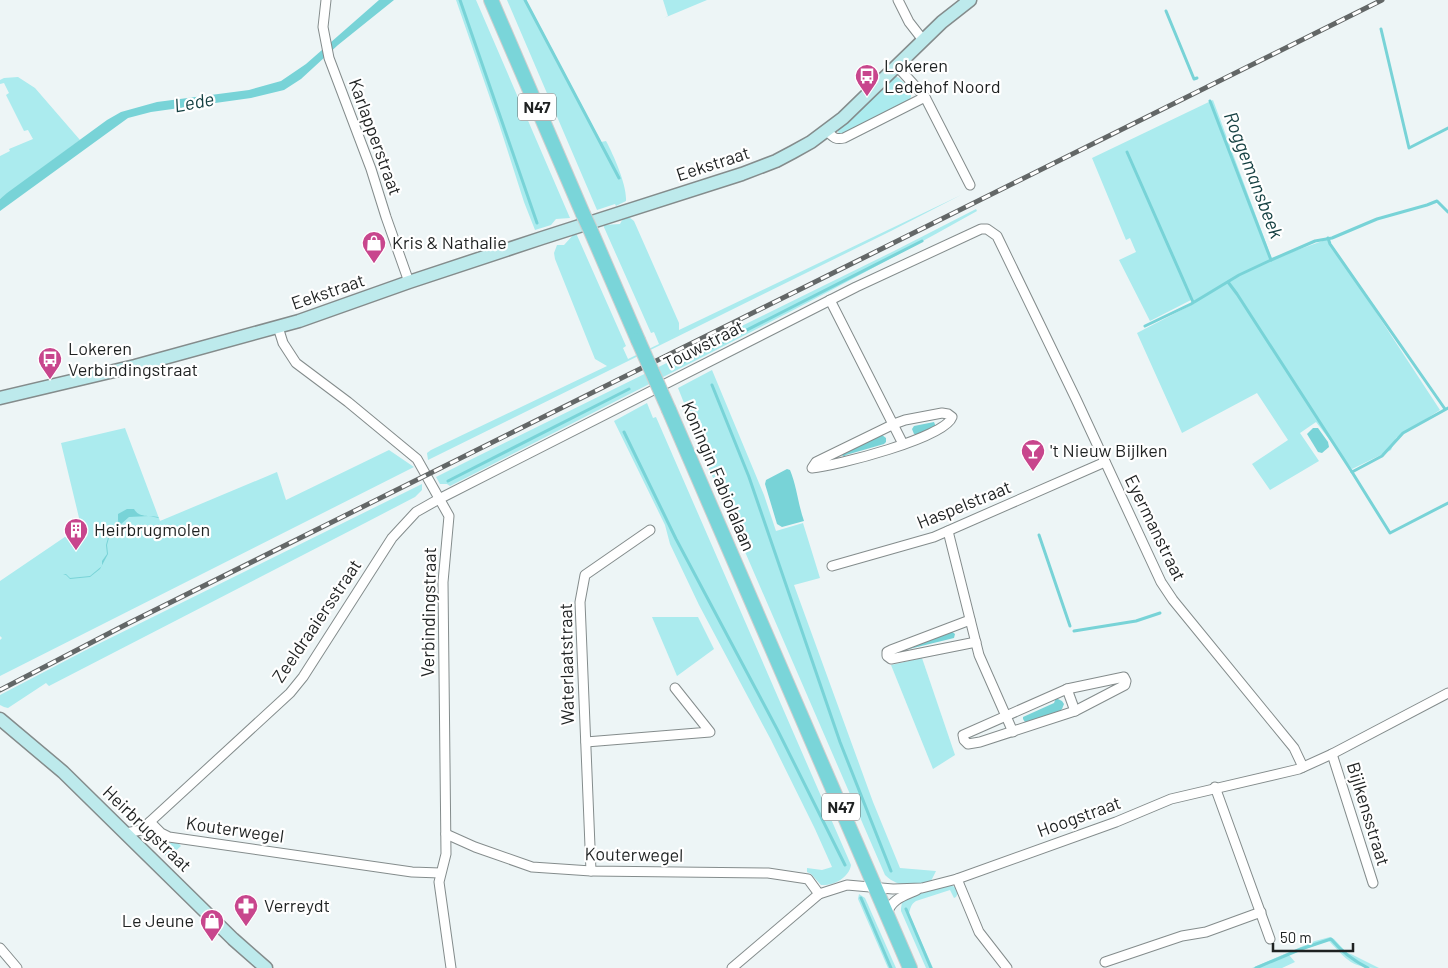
<svg xmlns="http://www.w3.org/2000/svg" width="1448" height="968" viewBox="0 0 1448 968" font-family="Barlow,sans-serif">
<rect width="100%" height="100%" fill="#edf5f6"/>
<g fill="#abebee">
<polygon points="456,0 476,0 570,218 556,219 551,225 535,230 524,202 499,124"/>
<path d="M507,0H526L601,142L606,141C614,156 627,185 626,201L616,206L615,204L597,210Z"/>
<polygon points="663,0 707,0 664,18 668,16"/>
<polygon points="895,76 899,78 911,90 911,97 908,101 844,133 839,134 837,129"/>
<polygon points="18,77 35,88 80,140 0,199 0,156 10,151 9,149 33,139 28,130 24,131 6,95 9,93 4,83 0,84 0,80 4,78"/>
<polygon points="1213,100 1272,259 1328,239 1440,410 1396,438 1391,450 1352,469 1316,422 1300,433 1319,461 1270,490 1252,464 1288,440 1257,393 1182,433 1137,333 1195,303 1191,300 1150,321 1119,260 1136,252 1130,238 1126,240 1092,158"/>
<path d="M961,195L891,231L428,460L427,453L431,450L607,366L595,359L555,259L554,253L557,245H564L574,234L576,233L626,346L623,348L628,359L659,344L654,332L651,333L603,225L620,224C623,217 628,215 634,221L679,323V330Z"/>
<path d="M976,209L977,211C804,308 626,395 450,486L447,484H440L436,477L474,458L894,251Z"/>
<path d="M712,370L764,495L776,531L803,523L820,578L794,585L873,802L900,868L936,871L931,881C915,885 899,889 885,875L681,404L684,403L678,388Z"/>
<path d="M647,403L653,418L656,417L851,865C849,878 833,886 821,885L811,874L807,872V868L822,870L832,867L815,829L771,740L699,605L670,544L665,525L614,421Z"/>
<polygon points="125,428 160,521 277,472 286,500 389,450 414,467 0,676 0,640 2,638 0,636 0,581 81,526 61,443"/>
<polygon points="422,484 422,490 415,497 367,522 49,686 46,683 8,708 4,707 0,705 0,695 86,650"/>
<polygon points="652,617 698,617 714,649 677,676"/>
<polygon points="922,658 955,755 933,769 891,665"/>
<polygon points="155,838 166,843 178,843 181,846 168,858 152,841"/>
<path d="M950,885L955,887L958,893L956,897L954,898L950,890L916,901C911,904 910,909 909,914L933,968H926L901,911C901,905 902,900 907,897C913,892 941,888 950,885Z"/>
<polygon points="859,894 865,898 896,968 888,968 858,899"/>
<path d="M1330,937L1334,939L1347,953L1351,954L1379,968C1352,968 1347,960 1329,941H1327L1289,955L1295,962L1282,968H1252L1315,941Z"/>
</g>
<g fill="#78d3d7">
<polygon points="379,0 394,0 338,45 301,79 284,90 251,98 151,112 128,118 0,211 0,199 7,193 107,120 121,112 157,102 249,90 281,81 306,64"/>
<polygon points="934,422 936,427 919,434 914,434 912,429 914,426"/>
<polygon points="1313,428 1318,428 1328,442 1329,447 1322,453 1318,452 1307,434"/>
<polygon points="882,435 886,438 886,442 884,444 846,455 844,457 842,455 842,452"/>
<path d="M787,469L790,470C797,487 798,504 804,521L782,527L777,524L765,484L766,480Z"/>
<path d="M127,509H134C139,518 149,515 158,517L159,518L149,516L129,517L110,534L107,545L108,554L100,569L90,577L70,579L66,575H63L66,574L70,578L90,576L102,566V561L107,554L106,545L109,534L118,521V514Z"/>
<polygon points="951,631 955,634 954,638 905,650 904,648"/>
<polygon points="1056,698 1062,701 1064,704 1062,709 1059,712 1030,721 1025,722 1023,719 1023,717 1054,703"/>
</g>
<g fill="none" stroke-linecap="round" stroke-linejoin="round">
<g stroke="#78d3d7" stroke-width="3">
<polyline points="460,0 537,223"/>
<polyline points="525,0 619,178"/>
<polyline points="1166,11 1194,79 1197,78"/>
<polyline points="1381,29 1409,148 1448,128"/>
<polyline points="1210,101 1271,260"/>
<polyline points="1127,152 1193,302"/>
<polyline points="1328,238 1330,244 1445,409"/>
<polyline points="1228,282 1237,294 1352,472"/>
<polyline points="1145,326 1191,304 1239,275 1271,260 1315,241 1332,238 1377,219 1427,205 1437,201 1448,212"/>
<polyline points="680,364 922,241"/>
<polyline points="712,385 749,477 840,742 891,871"/>
<polyline points="1448,408 1403,433 1382,456 1352,472 1390,533 1448,503"/>
<polyline points="624,432 676,539 777,729 845,865"/>
<polyline points="448,481 629,389"/>
<polyline points="1039,535 1070,626"/>
<polyline points="1074,631 1136,621 1160,613"/>
<polyline points="861,898 891,968"/>
<polyline points="906,909 931,968"/>
<path d="M1256,968L1301,949L1331,939C1342,952 1352,960 1368,968"/>
</g>
<g stroke="#848c8c" stroke-width="11">
<g id="street">
<polyline points="326,0 323,27 329,58 371,169 386,217 409,282"/>
<polyline points="898,0 909,22 923,40"/>
<polyline points="896,65 925,97 970,185"/>
<path d="M827,131C833,137 835,140 844,138L925,97"/>
<polyline points="830,300 903,444"/>
<polyline points="278,327 283,343 296,363 348,402 417,459 449,516 443,582 446,854 439,882 451,968"/>
<path d="M942,413L948,414L952,417C945,438 835,466 812,468L816,462L894,424L905,420Z"/>
<polyline points="948,531 979,655 1013,732"/>
<polyline points="832,566 934,537 1105,462"/>
<polyline points="970,620 891,650 887,652 887,656 891,659 976,642"/>
<polygon points="1124,677 1126,681 1125,685 1075,711 980,742 968,744 964,740 963,735 1067,689"/>
<polyline points="1067,689 1075,711"/>
<polyline points="586,742 710,732 675,688"/>
<polyline points="1332,754 1373,883"/>
<polyline points="1215,787 1270,939"/>
<polyline points="150,822 161,833 169,837 412,872 440,873"/>
<polyline points="126,833 141,830 290,693 303,677 392,538 416,512 439,499 856,287 981,229 987,229 997,236 1076,399 1161,582 1173,600 1294,748 1303,767"/>
<polyline points="446,834 475,847 532,867 591,871 768,873 808,879 819,894"/>
<polyline points="591,871 580,602 585,575 650,530"/>
<polyline points="957,879 979,932 1007,968"/>
<path d="M887,914C891,899 904,896 917,890"/>
<polyline points="0,948 17,968"/>
<polyline points="1105,962 1182,936 1206,932 1261,912"/>
<polyline points="732,968 819,894 847,885 893,889 922,888 957,879 1116,822 1171,799 1299,769 1332,754 1448,693"/>
</g>
</g>
<g stroke="#848c8c" stroke-width="15">
<g id="secondary">
<polyline points="0,398 135,366 299,321 409,282 542,238 742,174 776,161 793,152 811,142 843,118 942,22 970,0"/>
<polyline points="0,719 63,772 233,939 266,968"/>
</g>
</g>
<g stroke="#cecece" stroke-width="16">
<g id="primary">
<polyline points="491,0 583,214"/>
<polyline points="590,229 638,340"/>
<polyline points="669,410 910,968"/>
</g>
</g>
<use href="#street" stroke="#fff" stroke-width="9"/>
<use href="#secondary" stroke="#bdeaec" stroke-width="12"/>
<use href="#primary" stroke="#7ad5d9" stroke-width="14"/>
<g stroke="#636767" stroke-width="5">
<polyline id="rail" points="0,690 125,625 1382,0"/>
</g>
<use href="#rail" stroke="#fff" stroke-width="3" stroke-dasharray="9" stroke-linecap="butt"/>
<g stroke="#cecece" stroke-width="16" stroke-linecap="butt">
<g id="primary-bridge">
<polyline points="583,214 590,229"/>
<polyline points="638,340 669,410"/>
</g>
</g>
<use href="#primary-bridge" stroke="#7ad5d9" stroke-width="14"/>
</g>
<defs>
<g id="bus-pin" transform="scale(1.25)"><path d="M0 17L-7.5 6A9.5 9.5 0 1 1 7.5 6Z" fill="#c8468d" stroke="#fff"/><path d="M-5-6H5V4H4V6H2V4H-2V6H-4V4H-5ZM-3.5-4V0h7V-4ZM-3.5 1.2v1.5H-2V1.2ZM2 1.2v1.5H3.5V1.2Z" fill="#fff"/></g>
<g id="shop-pin" transform="scale(1.25)"><path d="M0 17L-7.5 6A9.5 9.5 0 1 1 7.5 6Z" fill="#c8468d" stroke="#fff"/><path d="M-5-2.5h2.3a2.7 3.5 0 0 1 5.4 0H5L5.5 6h-11ZM-1.5-2.5h3a1.5 2.3 0 0 0-3 0Z" fill="#fff"/></g>
<g id="bar-pin" transform="scale(1.25)"><path d="M0 17L-7.5 6A9.5 9.5 0 1 1 7.5 6Z" fill="#c8468d" stroke="#fff"/><path d="M-6-5H6L.8 .8V4.5H3.5V6h-7V4.5H-.8V.8Z" fill="#fff"/></g>
<g id="building-pin" transform="scale(1.25)"><path d="M0 17L-7.5 6A9.5 9.5 0 1 1 7.5 6Z" fill="#c8468d" stroke="#fff"/><path d="M-4-6H4V6H1V3H-1V6H-4ZM-2.5-4.3h1.7v1.8h-1.7ZM.8-4.3h1.7v1.8H.8ZM-2.5-1h1.7V.8h-1.7ZM.8-1h1.7V.8H.8Z" fill="#fff"/></g>
<g id="pharmacy-pin" transform="scale(1.25)"><path d="M0 17L-7.5 6A9.5 9.5 0 1 1 7.5 6Z" fill="#c8468d" stroke="#fff"/><path d="M-2-6h4v4h4v4h-4v4h-4v-4h-4v-4h4Z" fill="#fff"/></g>
</defs>
<g fill-rule="evenodd">
<use href="#bus-pin" x="867" y="76"/>
<use href="#shop-pin" x="374" y="243"/>
<use href="#bus-pin" x="50" y="359"/>
<use href="#bar-pin" x="1033" y="451"/>
<use href="#building-pin" x="76" y="530"/>
<use href="#pharmacy-pin" x="246" y="906"/>
<use href="#shop-pin" x="212" y="921"/>
</g>
<g text-anchor="middle" stroke-width="4.5" stroke-linejoin="round" paint-order="stroke">
<g fill="#fff" stroke="#626464" stroke-width="1">
<rect x="518" y="93.5" width="38" height="27" rx="4"/>
<rect x="822" y="793.5" width="38" height="27" rx="4"/>
</g>
<g font-size="16" font-weight="bold" fill="#1f2222">
<text x="537" y="113">N47</text>
<text x="841" y="813">N47</text>
</g>
<g font-size="18" fill="#1f2222" stroke="#fff" text-anchor="start">
<text x="884" y="72">Lokeren<tspan x="884" dy="21">Ledehof Noord</tspan></text>
<text x="392" y="249">Kris &amp; Nathalie</text>
<text x="68" y="355">Lokeren<tspan x="68" dy="21">Verbindingstraat</tspan></text>
<text x="1050" y="457">'t Nieuw Bijlken</text>
<text x="94" y="536">Heirbrugmolen</text>
<text x="264" y="912">Verreydt</text>
<text x="194" y="927" text-anchor="end">Le Jeune</text>
</g>
<g font-size="18" fill="#1f2222" stroke="#fff">
<text transform="translate(375 137) rotate(70)" y="6">Karlapperstraat</text>
<text transform="translate(713 164) rotate(-18)" y="6">Eekstraat</text>
<text transform="translate(328 292) rotate(-19)" y="6">Eekstraat</text>
<text transform="translate(704 345) rotate(-27)" y="6">Touwstraat</text>
<text transform="translate(718 476) rotate(67)" y="6">Koningin Fabiolalaan</text>
<text transform="translate(964 505) rotate(-22)" y="6">Haspelstraat</text>
<text transform="translate(1155 528) rotate(64)" y="6">Eyermanstraat</text>
<text transform="translate(429 612) rotate(-89)" y="6">Verbindingstraat</text>
<text transform="translate(317 621) rotate(-56)" y="6">Zeeldraaiersstraat</text>
<text transform="translate(567 664) rotate(-91)" y="6">Waterlaatstraat</text>
<text transform="translate(1368 814) rotate(73)" y="6">Bijlkensstraat</text>
<text transform="translate(1079 817) rotate(-20)" y="6">Hoogstraat</text>
<text transform="translate(147 829) rotate(44)" y="6">Heirbrugstraat</text>
<text transform="translate(235 830) rotate(8)" y="6">Kouterwegel</text>
<text transform="translate(634 855) rotate(1)" y="6">Kouterwegel</text>
</g>
<g font-size="19" font-style="italic" fill="#154042" stroke="#fff">
<text transform="translate(194 102) rotate(-10)" y="7">Lede</text>
<text transform="translate(1254 175) rotate(69)" y="7">Roggemansbeek</text>
</g>
</g>
<path d="M1273 943v8h80v-8" fill="none" stroke="#1f2222" stroke-width="2.5"/>
<text x="1280" y="943" font-size="15" fill="#1f2222" stroke="#ffffff" stroke-width="4" paint-order="stroke">50 m</text>
</svg>
